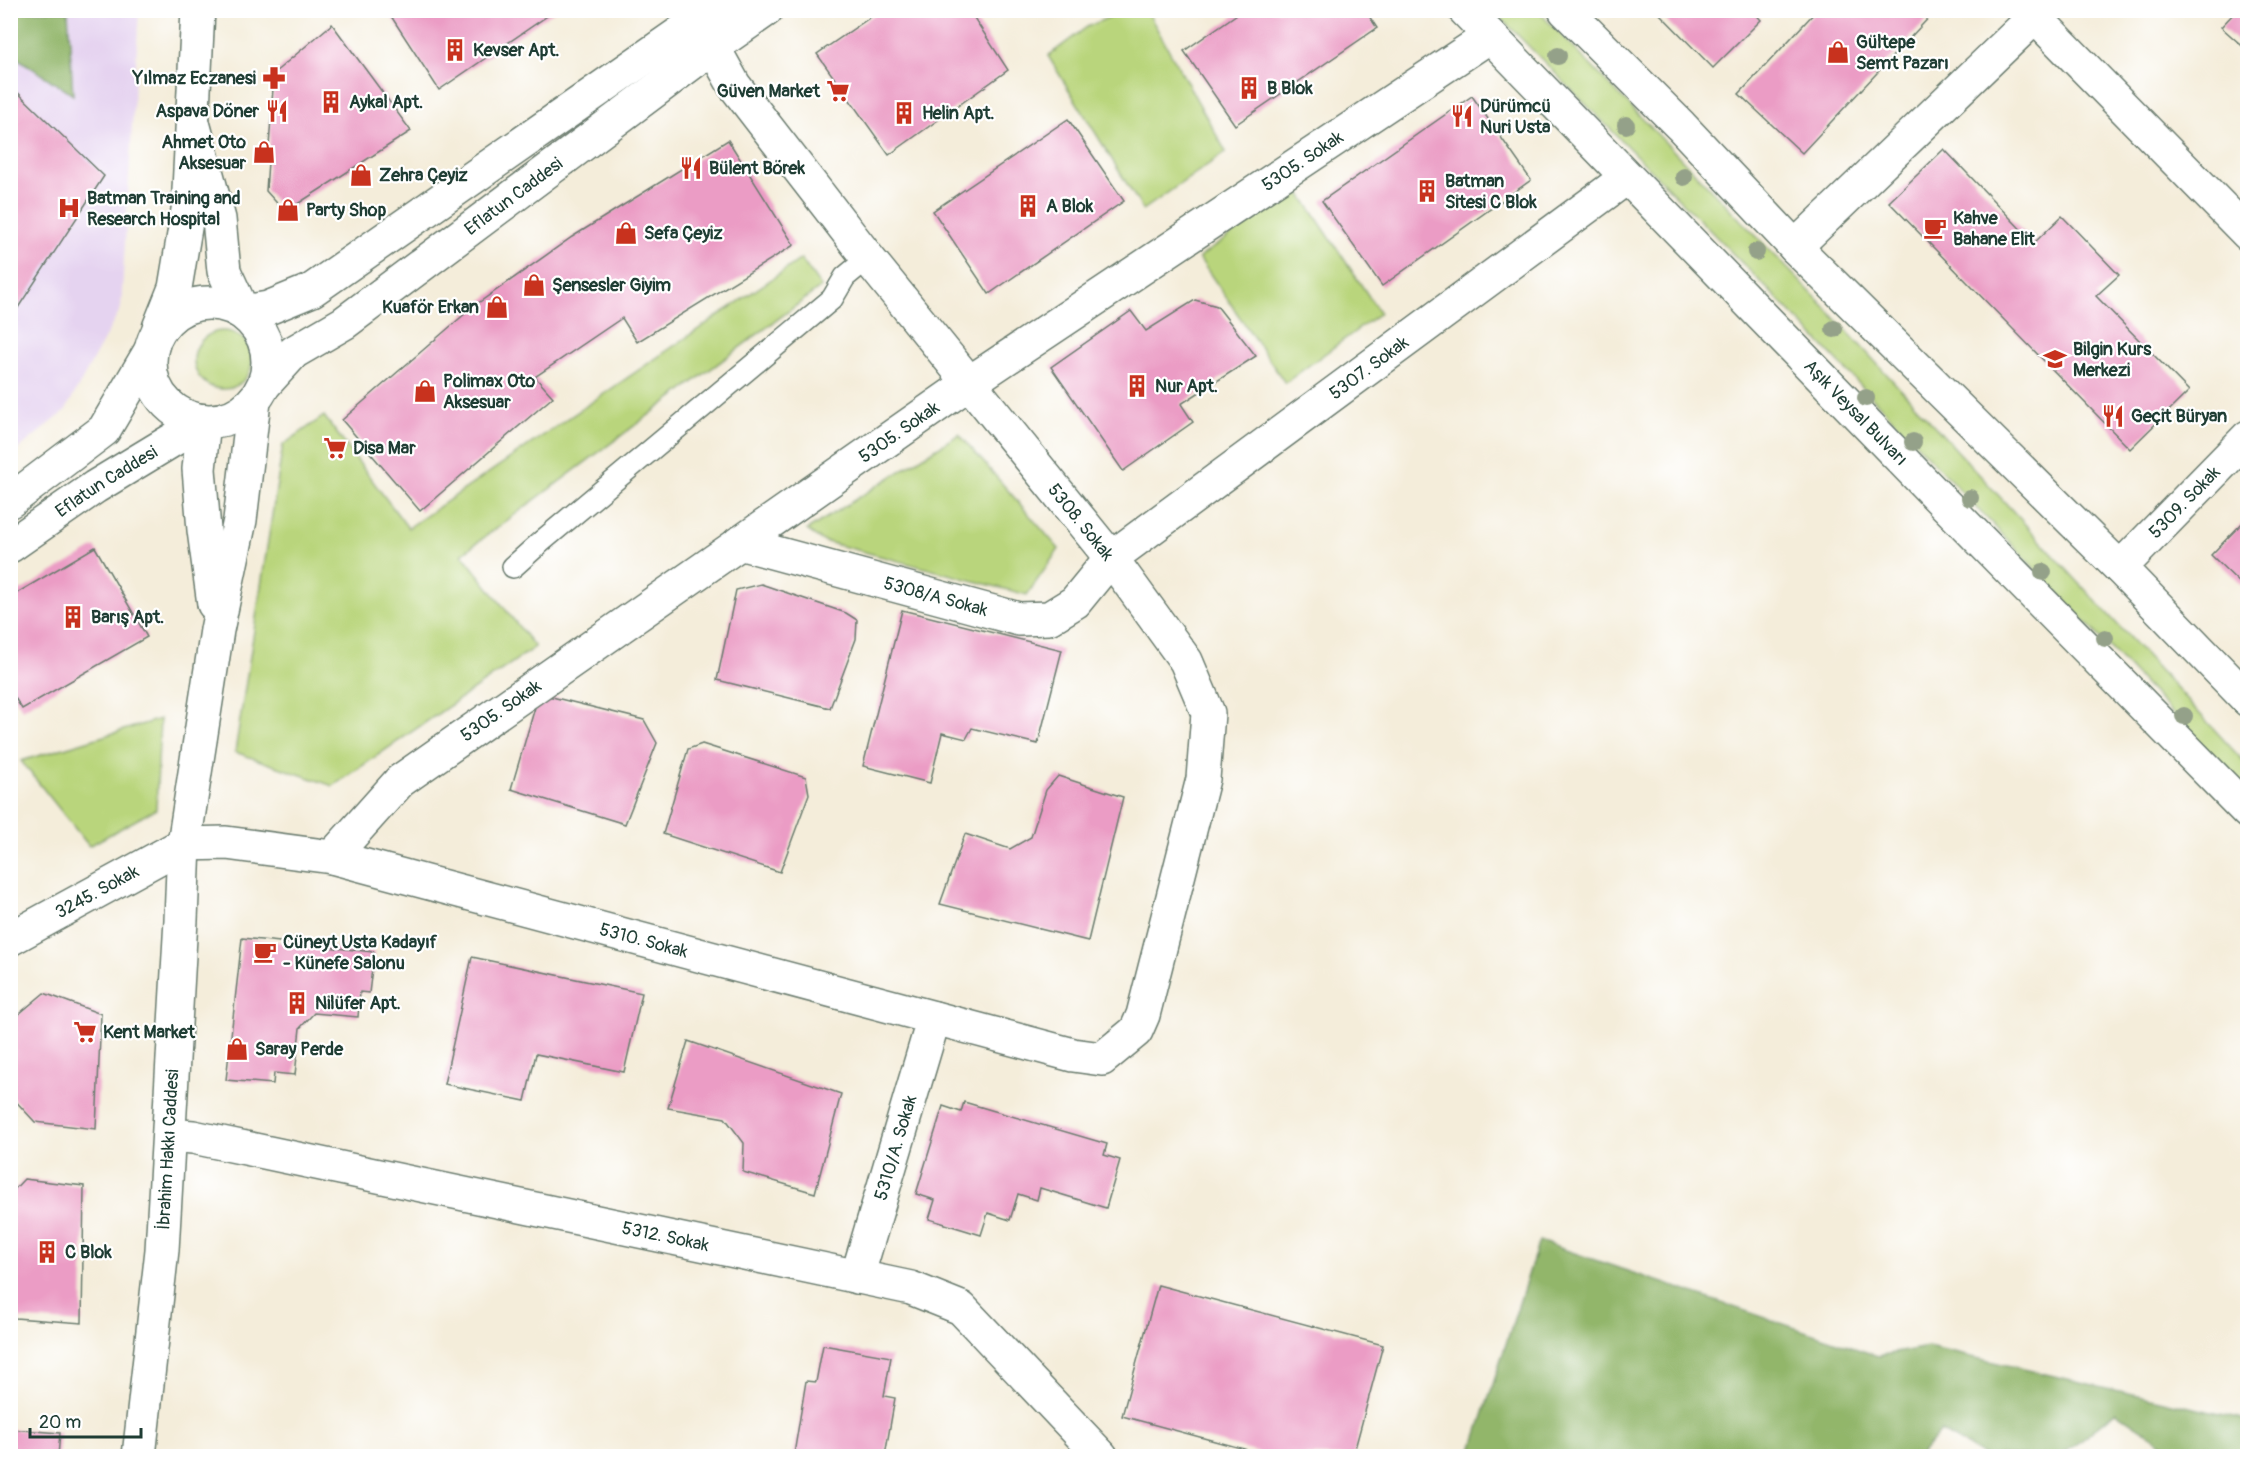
<svg xmlns="http://www.w3.org/2000/svg" width="2258" height="1467" viewBox="0 0 2258 1467" font-family="Pangolin,sans-serif">
<rect width="100%" height="100%" fill="#fff"/>
<filter id="ink" filterUnits="userSpaceOnUse"><feTurbulence type="fractalNoise" baseFrequency=".0167" numOctaves="2"/><feDisplacementMap in="SourceGraphic" scale="12" xChannelSelector="R" yChannelSelector="G"/><feConvolveMatrix kernelMatrix="1 2 1 2 8 2 1 2 1" color-interpolation-filters="sRGB"/></filter>
<filter id="wash" filterUnits="userSpaceOnUse"><feTurbulence type="fractalNoise" baseFrequency=".008" numOctaves="4" result="noise"/><feDisplacementMap in="SourceGraphic" scale="24" xChannelSelector="R" yChannelSelector="G"/><feGaussianBlur stdDeviation="1.35" result="paint"/><feColorMatrix in="noise" values="0 0 0 0 0 0 0 0 0 0 0 0 0 0 0 0 0 1.4 0 .05"/><feComposite in="paint" operator="in"/></filter>
<g filter="url(#wash)">
<rect width="100%" height="100%" fill="#f4edda"/>
<polygon fill="#e5d3f0" points="11,11 139,11 121,308 65,411 11,455"/>
<g fill="#b9d57b" stroke="#6c8958" stroke-width="1.5">
<polygon points="1125,10 1147,11 1226,152 1143,210 1048,56 1087,27"/>
<polygon points="1494,11 1538,11 1823,305 2247,765 2247,792 1806,328"/>
<polygon points="1296,187 1380,313 1285,383 1199,258"/>
<polygon points="801,259 821,287 462,554 535,647 333,786 235,752 283,445 324,416 408,528"/>
<circle cx="223" cy="360" r="29"/>
<polygon points="959,434 1059,549 1027,595 823,541 807,530"/>
<polygon points="160,719 156,809 89,846 21,761"/>
</g>
<g fill="#92b66b" stroke="#587a50" stroke-width="1.5">
<polygon points="10,11 68,11 73,95 11,54"/>
<polygon points="1539,1241 1878,1356 1928,1347 2247,1420 2247,1456 2182,1456 2116,1412 2061,1456 1984,1456 1941,1431 1919,1456 1470,1456"/>
</g>
<g id="blocks">
<g fill="#eb9cc5">
<polygon points="387,10 556,10 439,90"/>
<polygon points="881,10 969,10 1008,70 889,155 817,54"/>
<polygon points="1243,10 1365,10 1377,28 1235,125 1184,51"/>
<polygon points="1656,10 1752,10 1761,20 1713,68"/>
<polygon points="1817,10 1936,10 1802,153 1739,94"/>
<polygon points="2237,10 2248,10 2248,51 2221,27"/>
<polygon points="332,24 411,131 285,212 266,191 274,73"/>
<polygon points="10,85 104,176 10,320"/>
<polygon points="1472,96 1531,180 1382,286 1322,201"/>
<polygon points="1068,119 1124,201 989,294 933,211"/>
<polygon points="728,140 794,245 637,342 622,318 535,377 553,397 420,511 342,420 474,306 572,237"/>
<polygon points="1944,149 2034,243 2062,216 2119,275 2096,296 2189,391 2130,449 1889,202"/>
<polygon points="1195,300 1217,306 1256,356 1181,404 1193,422 1123,471 1051,367 1131,311 1146,331"/>
<polygon points="2248,517 2248,591 2211,555"/>
<polygon points="95,547 147,637 22,709 10,690 10,597"/>
<polygon points="761,584 846,613 857,620 856,639 830,708 717,680 736,590"/>
<polygon points="902,610 1062,650 1038,744 972,728 966,739 942,733 930,783 863,766"/>
<polygon points="548,696 644,720 657,743 625,824 511,789 536,704"/>
<polygon points="702,744 806,777 809,794 780,872 663,834 688,749"/>
<polygon points="1058,776 1123,797 1088,941 940,904 965,834 1010,849 1031,837 1046,790"/>
<polygon points="242,938 374,952 369,993 360,992 358,1017 314,1013 300,1028 295,1075 274,1073 273,1084 226,1080"/>
<polygon points="472,957 642,993 624,1072 536,1054 525,1101 444,1084"/>
<polygon points="44,993 101,1014 96,1129 35,1122 10,1095 10,1045 13,1019"/>
<polygon points="688,1041 841,1094 815,1193 743,1172 744,1143 725,1118 668,1108"/>
<polygon points="964,1102 1107,1144 1104,1155 1120,1160 1106,1208 1040,1188 1037,1200 1018,1194 1010,1220 988,1213 981,1235 929,1219 935,1200 916,1194 943,1106 961,1112"/>
<polygon points="24,1179 84,1186 82,1323 15,1318 10,1310 10,1194"/>
<polygon points="1158,1285 1383,1345 1353,1456 1270,1456 1122,1416"/>
<polygon points="823,1345 891,1357 884,1396 895,1398 885,1456 809,1456 794,1454 806,1381 816,1382"/>
<polygon points="10,1429 60,1433 58,1456 10,1456"/>
</g>
</g>
</g>
<g filter="url(#ink)">
<use href="#blocks" fill-opacity="0" stroke="#6a7b6e" stroke-width="1.5"/>
<g fill="none" stroke-linecap="round" stroke-linejoin="round">
<g stroke="#6a7b6e" stroke-width="24">
<polyline id="lane" points="513,567 542,541 832,299 845,277 868,258"/>
</g>
<g stroke="#6a7b6e" stroke-width="36">
<g id="street">
<polyline points="2035,17 2248,234"/>
<polyline points="1795,247 2042,10"/>
<path id="s1" d="M739,543L1019,619L1049,618L1075,602L1111,558L1626,178"/>
<path id="s2" d="M2120,568L2248,437"/>
<path id="s3" d="M332,857L400,781L969,383L1490,36"/>
<path id="s4" d="M10,939L184,844L226,843L332,857L1073,1055L1102,1059L1136,1031L1143,1015L1203,779L1208,713L1186,661L1111,558L868,258L734,85L713,47"/>
<path id="s5" d="M169,1135L193,1137L911,1288L961,1308L1101,1456"/>
<path id="s6" d="M857,1277L934,1018"/>
</g>
</g>
<g stroke="#6a7b6e" stroke-width="36">
<g id="secondary">
<path id="s7" d="M1465,10L1935,494L2248,812"/>
<polyline points="1565,10 1681,126 1795,247 2120,568 2248,700"/>
<polyline points="192,119 219,219 224,271 243,312 268,308 312,290 713,10"/>
<circle cx="209" cy="362" r="59"/>
<polyline points="159,328 175,288 188,210 198,10"/>
<path id="s8" d="M264,385L294,352L344,323L713,47L766,10"/>
<polyline points="204,421 199,469 204,530 214,604"/>
<polyline points="10,501 104,430 151,350"/>
<path id="s9" d="M10,546L95,487L204,421"/>
<path id="s10" d="M139,1456L162,1250L181,920L184,844L217,630L240,520L254,401"/>
</g>
</g>
<use href="#lane" stroke="#fff" stroke-width="21"/>
<use href="#street" stroke="#fff" stroke-width="33"/>
<use href="#secondary" stroke="#fff" stroke-width="33"/>
</g>
<g fill="#94a189">
<circle cx="1558" cy="56" r="9"/>
<circle cx="1626" cy="125" r="9"/>
<circle cx="1684" cy="177" r="9"/>
<circle cx="1756" cy="252" r="9"/>
<circle cx="1834" cy="329" r="9"/>
<circle cx="1866" cy="398" r="9"/>
<circle cx="1913" cy="442" r="9"/>
<circle cx="1970" cy="498" r="9"/>
<circle cx="2043" cy="572" r="9"/>
<circle cx="2105" cy="638" r="9"/>
<circle cx="2184" cy="716" r="9"/>
</g>
</g>
<defs>
<g id="building-bare" transform="scale(1.8)"><path d="M-4-6H4V6H1V3H-1V6H-4ZM-2.5-4.3h1.7v1.8h-1.7ZM.8-4.3h1.7v1.8H.8ZM-2.5-1h1.7V.8h-1.7ZM.8-1h1.7V.8H.8Z" fill="#c8321e" stroke="#fff" stroke-width="2.5" paint-order="stroke"/></g>
<g id="shop-bare" transform="scale(1.8)"><path d="M-5-2.5h2.3a2.7 3.5 0 0 1 5.4 0H5L5.5 6h-11ZM-1.5-2.5h3a1.5 2.3 0 0 0-3 0Z" fill="#c8321e" stroke="#fff" stroke-width="2.5" paint-order="stroke"/></g>
<g id="pharmacy-bare" transform="scale(1.8)"><path d="M-2-6h4v4h4v4h-4v4h-4v-4h-4v-4h4Z" fill="#c8321e" stroke="#fff" stroke-width="2.5" paint-order="stroke"/></g>
<g id="supermarket-bare" transform="scale(1.8)"><path d="M-6-5.5h2.5l.6 2H6L4.5 2H-2.5L-4.4-4H-6ZM-1.5 3.2a1.3 1.3 0 1 0 .1 0ZM3 3.2a1.3 1.3 0 1 0 .1 0Z" fill="#c8321e" stroke="#fff" stroke-width="2.5" paint-order="stroke"/></g>
<g id="restaurant-bare" transform="scale(1.8)"><path d="M-5-6h1v4h1v-4h1v4h1v-4h1v5L-1.5 .5V6h-2V.5L-5-1ZM5-6V6H3V1.5H1.5Q1.5-4 5-6Z" fill="#c8321e" stroke="#fff" stroke-width="2.5" paint-order="stroke"/></g>
<g id="hospital-bare" transform="scale(1.8)"><path d="M-5-5h3v3.5h4V-5h3V5h-3V1.5h-4V5h-3Z" fill="#c8321e" stroke="#fff" stroke-width="2.5" paint-order="stroke"/></g>
<g id="cafe-bare" transform="scale(1.8)"><path d="M-5.5-4.5H6V0H3Q3 3.5 0 3.5H-2.5Q-5.5 3.5-5.5 0ZM3-3.2v2h1.7v-2ZM-6 4.5H4V6H-6Z" fill="#c8321e" stroke="#fff" stroke-width="2.5" paint-order="stroke"/></g>
<g id="school-bare" transform="scale(1.8)"><path d="M0-5L7-2L0 1L-7-2ZM-4 1L0 2.5L4 1V4Q0 6-4 4Z" fill="#c8321e" stroke="#fff" stroke-width="2.5" paint-order="stroke"/></g>
</defs>
<g fill-rule="evenodd">
<use href="#building-bare" x="455" y="50"/>
<use href="#shop-bare" x="1838" y="52"/>
<use href="#pharmacy-bare" x="274" y="78"/>
<use href="#building-bare" x="1249" y="88"/>
<use href="#supermarket-bare" x="838" y="91"/>
<use href="#building-bare" x="331" y="102"/>
<use href="#restaurant-bare" x="277" y="111"/>
<use href="#building-bare" x="904" y="113"/>
<use href="#restaurant-bare" x="1462" y="116"/>
<use href="#shop-bare" x="264" y="152"/>
<use href="#restaurant-bare" x="691" y="168"/>
<use href="#shop-bare" x="361" y="175"/>
<use href="#building-bare" x="1427" y="191"/>
<use href="#building-bare" x="1028" y="206"/>
<use href="#hospital-bare" x="69" y="208"/>
<use href="#shop-bare" x="288" y="210"/>
<use href="#cafe-bare" x="1935" y="228"/>
<use href="#shop-bare" x="626" y="233"/>
<use href="#shop-bare" x="534" y="285"/>
<use href="#shop-bare" x="497" y="307"/>
<use href="#school-bare" x="2055" y="359"/>
<use href="#building-bare" x="1137" y="386"/>
<use href="#shop-bare" x="425" y="391"/>
<use href="#restaurant-bare" x="2113" y="416"/>
<use href="#supermarket-bare" x="335" y="448"/>
<use href="#building-bare" x="73" y="617"/>
<use href="#cafe-bare" x="265" y="952"/>
<use href="#building-bare" x="297" y="1003"/>
<use href="#supermarket-bare" x="85" y="1032"/>
<use href="#shop-bare" x="237" y="1049"/>
<use href="#building-bare" x="47" y="1252"/>
</g>
<g text-anchor="middle" stroke-width="4.5" stroke-linejoin="round" paint-order="stroke">
<g font-size="18" font-weight="bold" fill="#1f3d34" stroke="#fff" text-anchor="start">
<text x="1856" y="48">Gültepe<tspan x="1856" dy="21">Semt Pazarı</tspan></text>
<text x="473" y="56">Kevser Apt.</text>
<text x="256" y="84" text-anchor="end">Yılmaz Eczanesi</text>
<text x="1267" y="94">B Blok</text>
<text x="820" y="97" text-anchor="end">Güven Market</text>
<text x="349" y="108">Aykal Apt.</text>
<text x="1480" y="112">Dürümcü<tspan x="1480" dy="21">Nuri Usta</tspan></text>
<text x="259" y="117" text-anchor="end">Aspava Döner</text>
<text x="922" y="119">Helin Apt.</text>
<text x="246" y="148" text-anchor="end">Ahmet Oto<tspan x="246" dy="21">Aksesuar</tspan></text>
<text x="709" y="174">Bülent Börek</text>
<text x="379" y="181">Zehra Çeyiz</text>
<text x="1445" y="187">Batman<tspan x="1445" dy="21">Sitesi C Blok</tspan></text>
<text x="87" y="204">Batman Training and<tspan x="87" dy="21">Research Hospital</tspan></text>
<text x="1046" y="212">A Blok</text>
<text x="306" y="216">Party Shop</text>
<text x="1953" y="224">Kahve<tspan x="1953" dy="21">Bahane Elit</tspan></text>
<text x="644" y="239">Sefa Çeyiz</text>
<text x="552" y="291">Şensesler Giyim</text>
<text x="479" y="313" text-anchor="end">Kuaför Erkan</text>
<text x="2073" y="355">Bilgin Kurs<tspan x="2073" dy="21">Merkezi</tspan></text>
<text x="443" y="387">Polimax Oto<tspan x="443" dy="21">Aksesuar</tspan></text>
<text x="1155" y="392">Nur Apt.</text>
<text x="2131" y="422">Geçit Büryan</text>
<text x="353" y="454">Disa Mar</text>
<text x="91" y="623">Barış Apt.</text>
<text x="283" y="948">Cüneyt Usta Kadayıf<tspan x="283" dy="21">- Künefe Salonu</tspan></text>
<text x="315" y="1009">Nilüfer Apt.</text>
<text x="103" y="1038">Kent Market</text>
<text x="255" y="1055">Saray Perde</text>
<text x="65" y="1258">C Blok</text>
</g>
<g font-size="18" fill="#1f3d34" stroke="#fff">
<text dy="6" stroke="none"><textPath href="#s3" startOffset="1197">5305. Sokak</textPath></text>
<text dy="6" stroke="none"><textPath href="#s8" startOffset="314">Eflatun Caddesi</textPath></text>
<text dy="6" stroke="none"><textPath href="#s1" startOffset="728">5307. Sokak</textPath></text>
<text dy="6" stroke="none"><textPath href="#s7" startOffset="561">Aşık Veysal Bulvarı</textPath></text>
<text dy="6" stroke="none"><textPath href="#s3" startOffset="711">5305. Sokak</textPath></text>
<text dy="6" stroke="none"><textPath href="#s9" startOffset="116">Eflatun Caddesi</textPath></text>
<text dy="6" stroke="none"><textPath href="#s2" startOffset="92">5309. Sokak</textPath></text>
<text transform="translate(1081 522) rotate(51)" y="6">5308. Sokak</text>
<text dy="6" stroke="none"><textPath href="#s1" startOffset="204">5308/A Sokak</textPath></text>
<text dy="6" stroke="none"><textPath href="#s3" startOffset="225">5305. Sokak</textPath></text>
<text dy="6" stroke="none"><textPath href="#s4" startOffset="99">3245. Sokak</textPath></text>
<text dy="6" stroke="none"><textPath href="#s4" startOffset="670">5310. Sokak</textPath></text>
<text dy="6" stroke="none"><textPath href="#s6" startOffset="135">5310/A. Sokak</textPath></text>
<text dy="6" stroke="none"><textPath href="#s10" startOffset="308">İbrahim Hakkı Caddesi</textPath></text>
<text dy="6" stroke="none"><textPath href="#s5" startOffset="507">5312. Sokak</textPath></text>
</g>
</g>
<rect width="2258" height="1467" fill="none" stroke="#fff" stroke-width="36"/>
<path d="M30 1428v9h111v-9" fill="none" stroke="#1f3d34" stroke-width="3"/>
<text x="39" y="1428" font-size="18" fill="#1f3d34" stroke="#ffffff" stroke-width="4.5" paint-order="stroke">20 m</text>
</svg>
